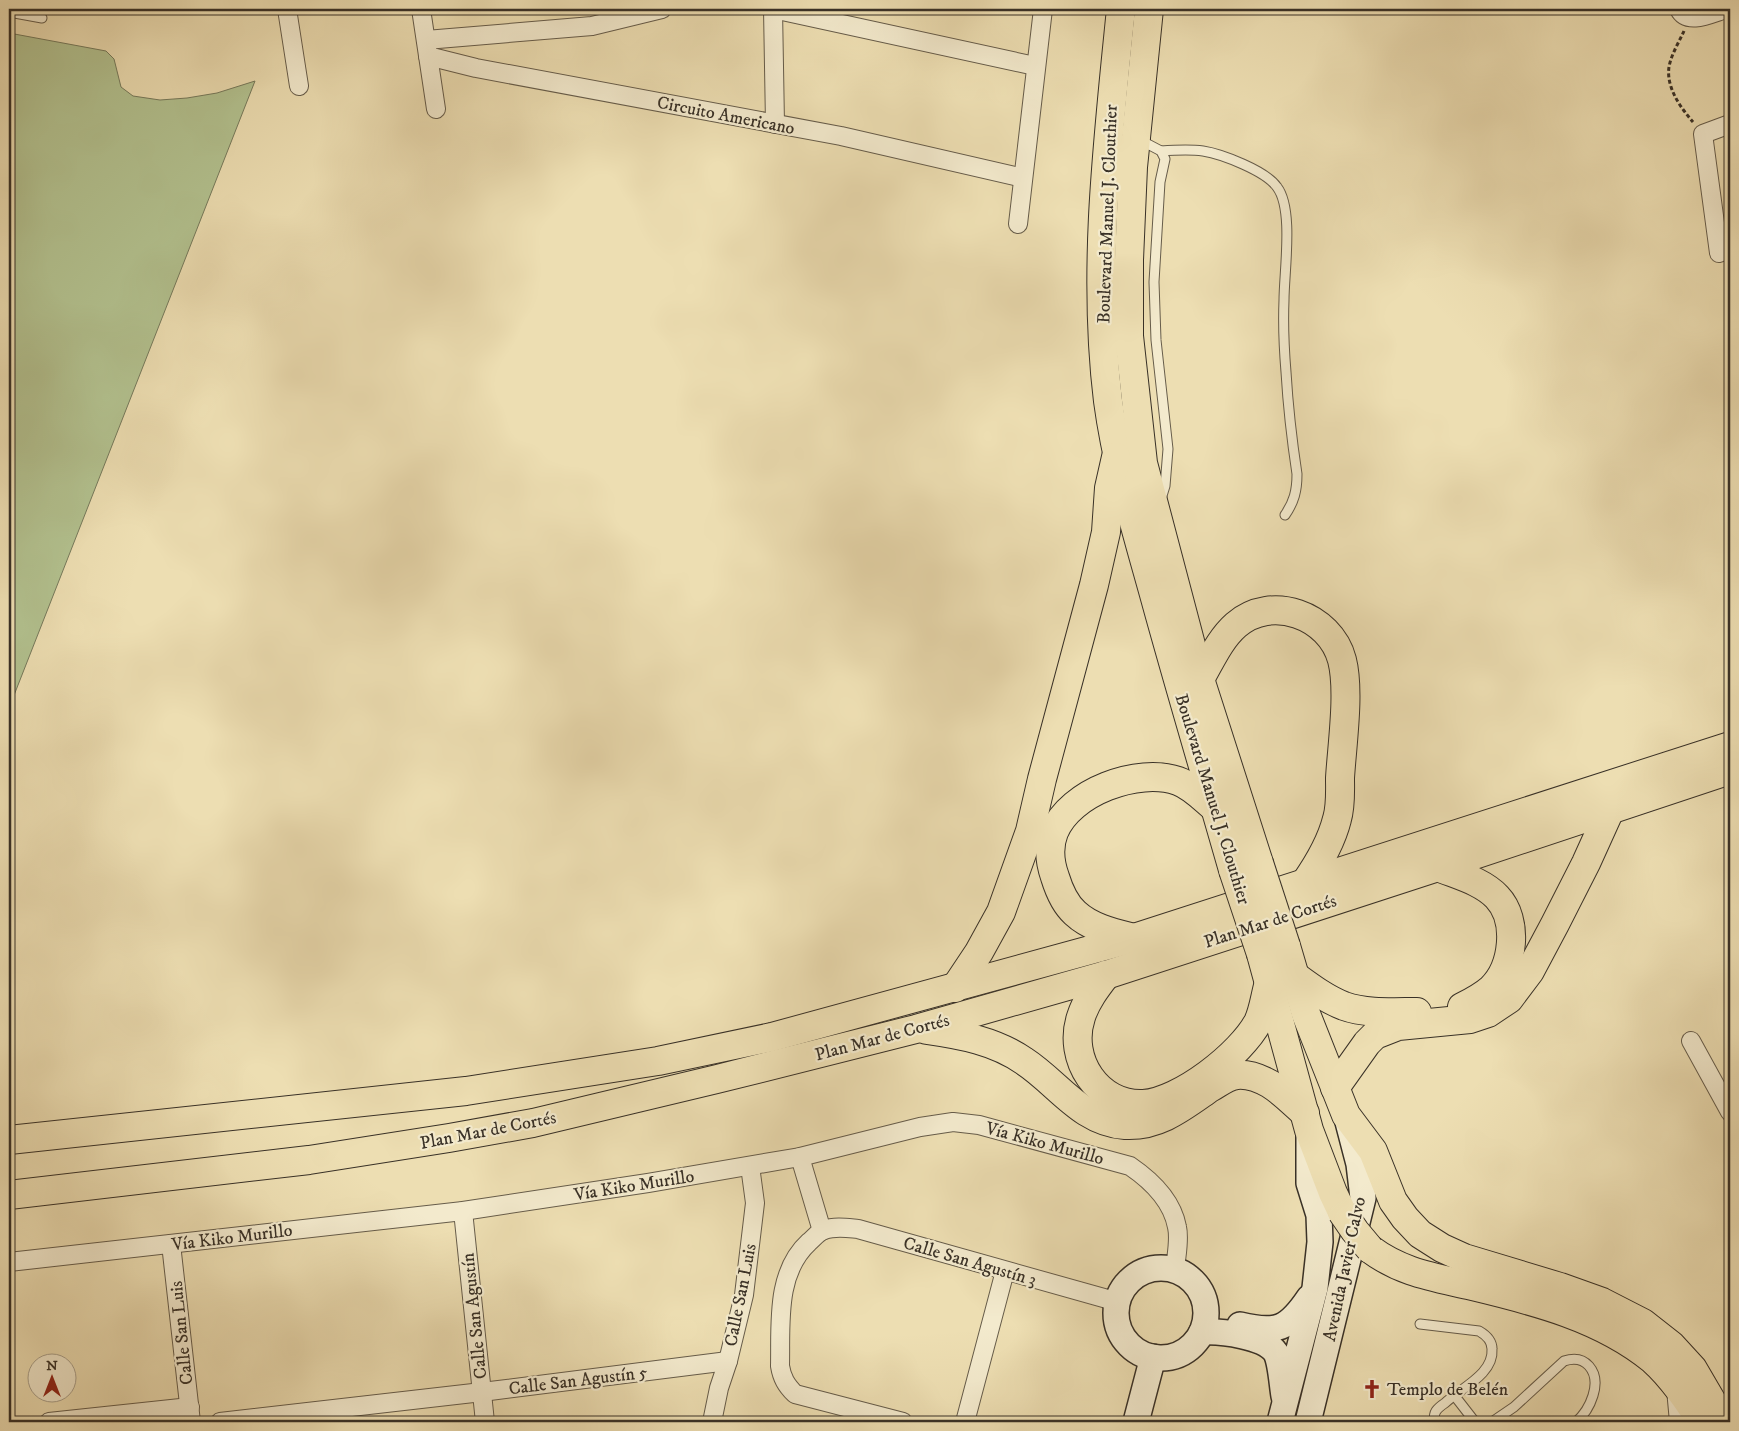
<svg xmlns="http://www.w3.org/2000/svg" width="1739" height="1431" viewBox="0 0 1739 1431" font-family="'IM FELL DW Pica',serif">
<rect width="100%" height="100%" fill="#eddeb2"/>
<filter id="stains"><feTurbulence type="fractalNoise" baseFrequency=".004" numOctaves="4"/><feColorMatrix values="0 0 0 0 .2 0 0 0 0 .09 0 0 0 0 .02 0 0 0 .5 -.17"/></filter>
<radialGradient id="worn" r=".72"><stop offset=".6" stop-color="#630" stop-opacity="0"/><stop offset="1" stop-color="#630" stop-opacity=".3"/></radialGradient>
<polygon fill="#b3c290" stroke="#767a5c" points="9,33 106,51 114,59 121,87 133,96 160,100 187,98 217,93 255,81 9,708"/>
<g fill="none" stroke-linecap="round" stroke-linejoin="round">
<g stroke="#665c4a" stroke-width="11">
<g id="lane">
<polyline points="9,12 42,18"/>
<polyline points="1140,140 1161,151 1165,159 1160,182 1154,282 1156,340 1168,449 1165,486 1161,499"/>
<path d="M1161,151C1175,150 1189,149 1203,151C1222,154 1266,171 1277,187C1294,209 1284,272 1284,300C1283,324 1284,348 1286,372C1288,406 1292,441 1297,474C1297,491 1294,502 1285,515"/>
<path d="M1420,1324L1479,1331C1486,1335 1492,1340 1492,1349C1494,1374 1461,1388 1445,1403C1442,1405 1438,1408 1436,1411C1434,1414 1434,1419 1434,1422"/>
<polyline points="1454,1395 1475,1422"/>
<path d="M1492,1422L1514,1407L1564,1361C1573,1358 1582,1358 1589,1366C1603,1382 1590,1410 1576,1422"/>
</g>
</g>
<g stroke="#665c4a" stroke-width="20">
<g id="street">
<polyline points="287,9 299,86"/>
<polyline points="421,9 436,109"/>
<polyline points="773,9 1035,66"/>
<polyline points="773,9 775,124"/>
<path d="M1679,9C1687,26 1712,13 1726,9"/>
<polyline points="426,40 592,26 662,9"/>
<polyline points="428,56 476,68 841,136 1023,178"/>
<polyline points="1018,224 1043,9"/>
<polyline points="1719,253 1703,134 1730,124"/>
<polyline points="1691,1041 1730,1112"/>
<polyline points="800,1157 822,1231"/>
<polyline points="463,1211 485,1422"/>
<polyline points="171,1244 191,1422"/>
<path d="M9,1262L463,1211L648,1183L800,1157L920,1127L953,1122L979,1125L1130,1166C1152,1181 1172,1200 1177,1227C1180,1240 1176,1256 1175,1270"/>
<polyline points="1676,1389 1679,1422"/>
<polyline points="49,1422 190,1407"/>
<polyline points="220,1422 482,1392 728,1361"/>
<polyline points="712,1422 719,1388 728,1361 744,1295 755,1203 750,1166"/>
<path d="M903,1422L795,1394C786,1385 782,1378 780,1366C781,1325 775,1273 809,1242C813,1239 818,1232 824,1230C835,1226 847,1228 858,1229L1118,1302"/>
<polyline points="965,1422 1005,1271"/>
</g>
</g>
<g stroke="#393127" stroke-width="28">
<g id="secondary">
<circle cx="1161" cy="1313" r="45"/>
<path d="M1240,1325C1277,1334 1288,1329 1309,1298"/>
<path d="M1202,1332C1221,1331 1265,1336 1276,1353C1281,1363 1282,1385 1284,1396"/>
<polyline points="1136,1422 1153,1357"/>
<polyline points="1280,1422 1315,1288 1320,1242 1319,1215 1309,1183 1309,1137"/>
<polyline points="1308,1422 1363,1198 1359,1164 1347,1118"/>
</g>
</g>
<g stroke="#393127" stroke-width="30">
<g id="primary">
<path d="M1121,9C1108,138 1092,271 1108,401C1117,468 1137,533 1155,598C1180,689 1207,779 1233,870"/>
<polyline points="1149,9 1133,167 1129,260 1129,336 1143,463 1200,679 1259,863"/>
<polyline points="1286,946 1306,1014 1346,1115 1373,1151 1393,1201 1405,1218 1420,1234 1442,1248 1464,1258 1560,1287 1602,1302 1643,1323 1671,1345 1693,1369 1724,1422"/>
<polyline points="1261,954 1309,1130 1333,1193 1342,1212"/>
<path d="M1370,1249C1402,1273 1434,1277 1472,1286C1535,1301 1602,1318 1653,1360C1672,1377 1688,1401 1702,1422"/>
</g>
</g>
<g stroke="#393127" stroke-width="30">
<g id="highway">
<path d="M1200,679C1211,660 1220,639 1236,625C1271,594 1330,615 1342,660C1350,691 1342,745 1340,778C1340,791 1341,806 1337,819C1331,843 1319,863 1305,883"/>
<path d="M1438,867C1457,875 1482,881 1497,897C1519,920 1514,967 1491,989C1483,996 1472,1002 1462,1007"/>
<path d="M1134,938C1114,933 1091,928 1075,913C1065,904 1059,890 1055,877C1050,863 1048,847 1054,832C1070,792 1138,767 1178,781C1192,786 1204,799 1215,808"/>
<path d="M1106,975C1096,988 1086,1001 1081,1017C1067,1059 1098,1106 1143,1104C1180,1102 1241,1054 1258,1022C1263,1012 1265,997 1268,986"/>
<path d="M1295,976C1310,987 1326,999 1344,1006C1366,1014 1394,1012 1417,1012"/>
<polyline points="955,988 979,952 1001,912 1030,831 1042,779 1094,585 1106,532 1109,488 1116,457"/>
<path d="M927,1030C962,1035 995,1041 1024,1061C1058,1083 1081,1122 1125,1125C1159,1127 1184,1106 1210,1088C1219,1083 1227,1076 1237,1075C1248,1074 1261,1079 1270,1084C1283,1092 1294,1104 1305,1113"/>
<polyline points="1335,1088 1367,1043 1375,1035 1398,1026 1470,1019 1488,1013 1509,999 1530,971 1555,924 1586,863 1610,810"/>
<polyline points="9,1140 466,1091 658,1061 772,1037 1134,938 1730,746"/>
<polyline points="9,1195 309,1160 449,1138 533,1123 717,1079 916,1029 1106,975 1438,867 1730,770"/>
</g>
</g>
<path stroke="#393127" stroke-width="3" stroke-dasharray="4 2.5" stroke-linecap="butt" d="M1684,31C1679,42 1671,55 1669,67C1666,87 1680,107 1693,122"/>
<use href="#lane" stroke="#f3eacd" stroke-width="9"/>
<use href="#street" stroke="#f3eacd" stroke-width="18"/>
<use href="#secondary" stroke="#f3eacd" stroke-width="25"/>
<use href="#primary" stroke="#eddeb2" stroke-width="28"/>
<use href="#highway" stroke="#eddeb2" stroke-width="28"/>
<g stroke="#393127" stroke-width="30" stroke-linecap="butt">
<g id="primary-bridge">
<polyline points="1259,863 1286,946"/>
<polyline points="1233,870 1261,954"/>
<polyline points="1342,1212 1355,1231 1370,1249"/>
</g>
</g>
<use href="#primary-bridge" stroke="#eddeb2" stroke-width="28"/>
</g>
<defs>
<g id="church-bare" transform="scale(1.5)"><path d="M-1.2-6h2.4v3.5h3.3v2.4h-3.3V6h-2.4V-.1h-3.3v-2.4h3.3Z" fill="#8f2418" stroke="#f3eacd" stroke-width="2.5" paint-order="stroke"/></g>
</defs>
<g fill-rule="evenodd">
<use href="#church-bare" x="1372" y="1389"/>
</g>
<g text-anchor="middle" stroke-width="4.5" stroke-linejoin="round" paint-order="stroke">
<g font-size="18" fill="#393127" stroke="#f3eacd">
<text transform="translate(726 115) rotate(11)" y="6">Circuito Americano</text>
<text transform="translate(1107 214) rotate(-88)" y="6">Boulevard Manuel J. Clouthier</text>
<text transform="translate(1213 799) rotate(73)" y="6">Boulevard Manuel J. Clouthier</text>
<text transform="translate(1270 921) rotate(-18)" y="6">Plan Mar de Cortés</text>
<text transform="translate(882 1037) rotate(-15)" y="6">Plan Mar de Cortés</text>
<text transform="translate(488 1130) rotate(-11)" y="6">Plan Mar de Cortés</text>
<text transform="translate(1045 1143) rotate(15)" y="6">Vía Kiko Murillo</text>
<text transform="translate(634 1185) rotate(-9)" y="6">Vía Kiko Murillo</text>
<text transform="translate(232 1237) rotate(-7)" y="6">Vía Kiko Murillo</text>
<text transform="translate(970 1261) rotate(16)" y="6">Calle San Agustín 3</text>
<text transform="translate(1344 1269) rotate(-78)" y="6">Avenida Javier Calvo</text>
<text transform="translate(740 1295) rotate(-79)" y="6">Calle San Luis</text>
<text transform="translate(474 1316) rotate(-96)" y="6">Calle San Agustín</text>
<text transform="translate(181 1333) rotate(-96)" y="6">Calle San Luis</text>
<text transform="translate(578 1380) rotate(-7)" y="6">Calle San Agustín 5</text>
</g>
<g font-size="18" fill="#393127" stroke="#f3eacd" text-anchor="start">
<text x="1387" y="1395">Templo de Belén</text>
</g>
</g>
<rect width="1739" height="1431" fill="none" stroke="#eddeb2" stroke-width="30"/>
<rect x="10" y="10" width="1719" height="1411" fill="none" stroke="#393127" stroke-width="2.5"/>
<rect x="15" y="15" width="1709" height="1401" fill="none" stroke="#393127"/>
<g transform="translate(52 1378)"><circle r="24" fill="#f3eacd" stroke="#a9a08b"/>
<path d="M0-4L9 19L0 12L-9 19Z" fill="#8f2418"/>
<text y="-8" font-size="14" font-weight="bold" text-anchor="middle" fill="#393127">N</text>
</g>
<rect width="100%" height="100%" filter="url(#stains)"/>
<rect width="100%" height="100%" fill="url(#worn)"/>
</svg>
